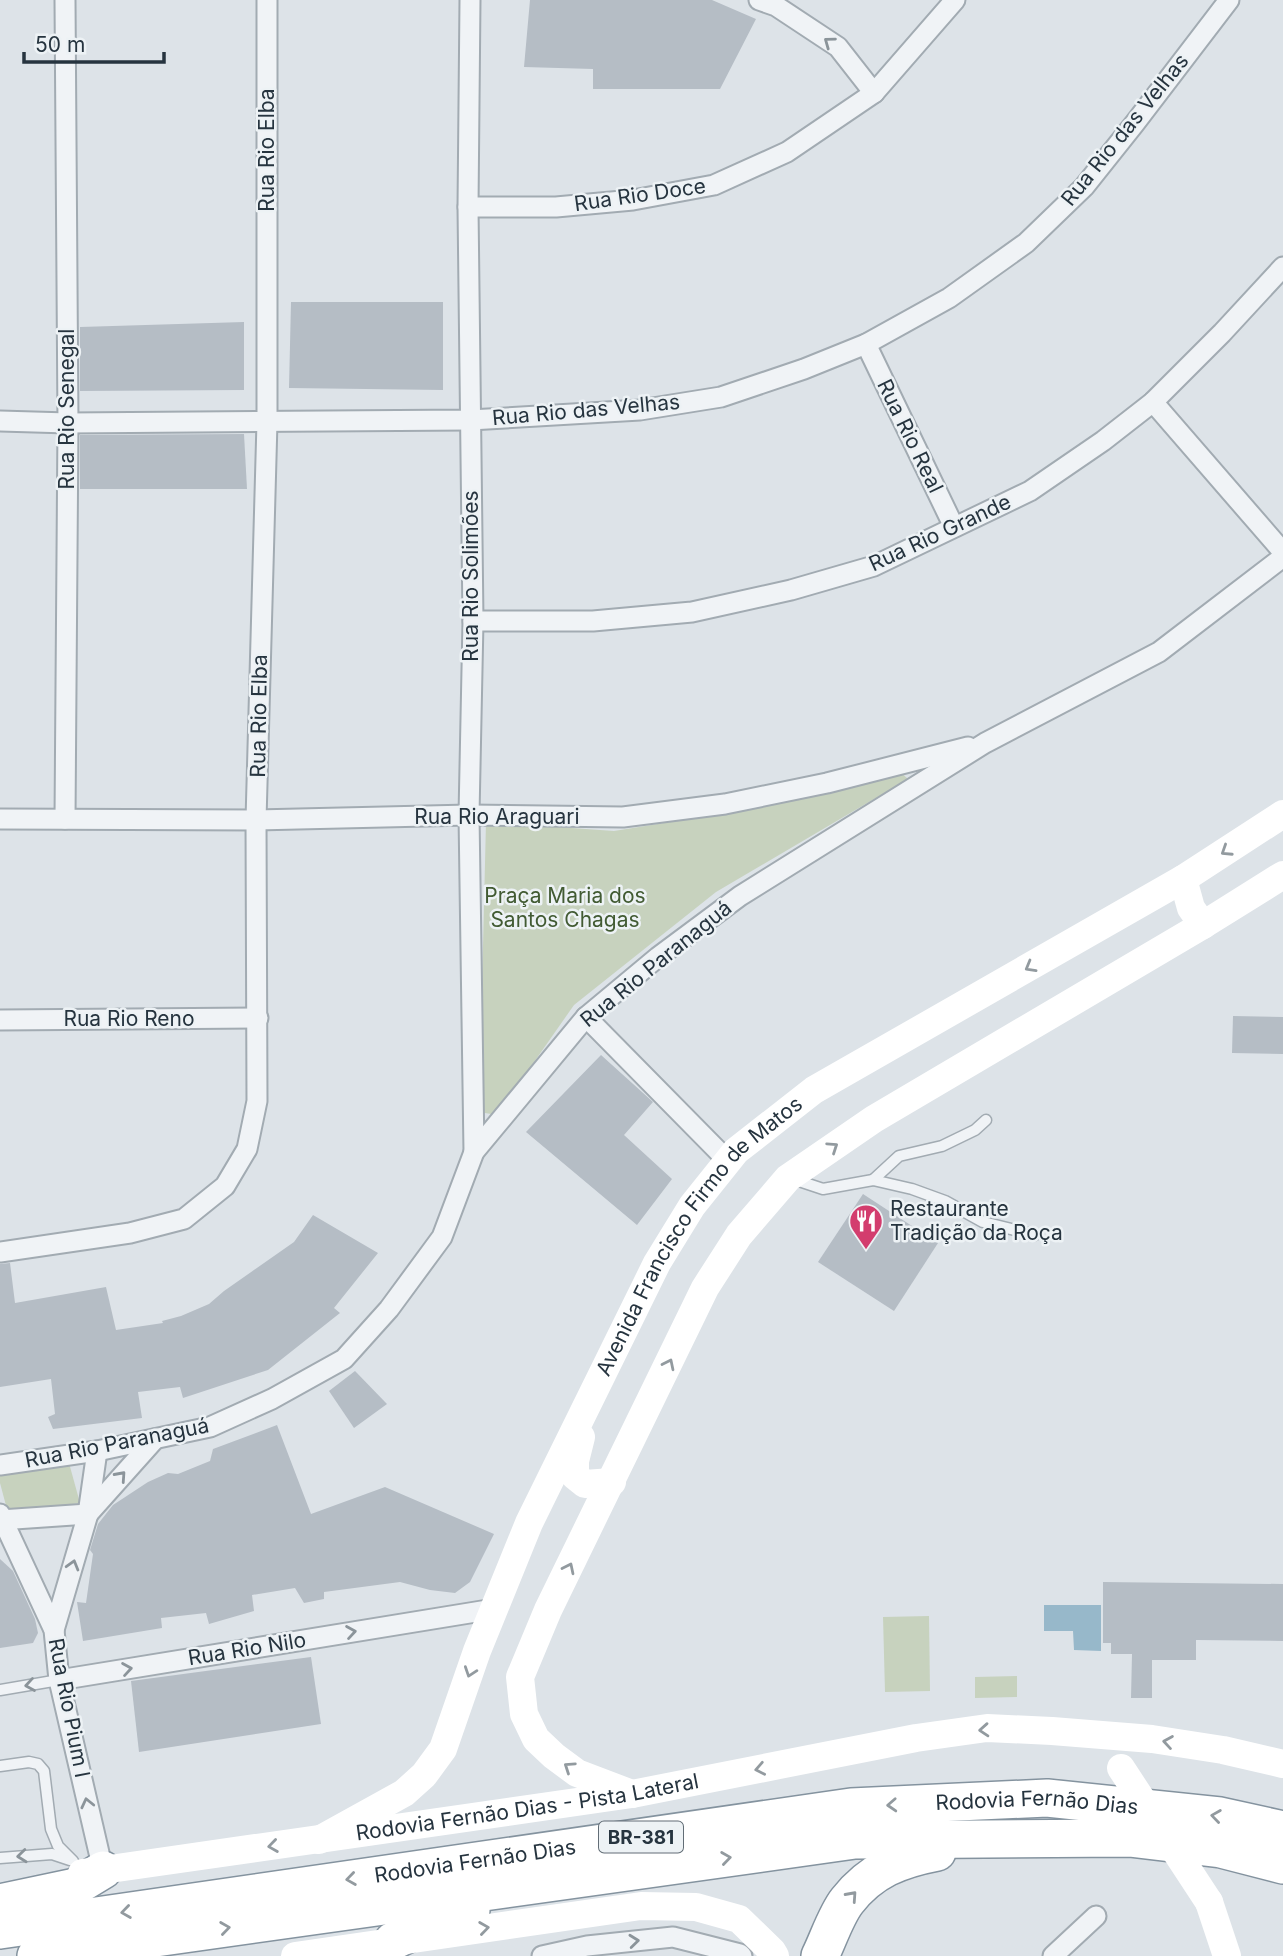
<svg xmlns="http://www.w3.org/2000/svg" width="1283" height="1956" viewBox="0 0 1283 1956" font-family="Inter,sans-serif">
<rect width="100%" height="100%" fill="#dde3e8"/>
<g fill="#c7d2be">
<polygon points="898,770 908,779 716,892 574,1005 497,1115 479,1112 486,822 614,831 739,811"/>
<polygon points="69,1463 80,1503 8,1513 0,1483 0,1473"/>
<polygon points="929,1616 930,1691 885,1692 883,1617"/>
<polygon points="1017,1676 1017,1697 975,1698 975,1677"/>
</g>
<polygon fill="#97b8ca" points="1044,1605 1101,1605 1101,1651 1074,1650 1073,1631 1044,1631"/>
<g fill="#b5bdc5">
<polygon points="530,0 712,0 756,19 720,89 593,89 593,69 524,67"/>
<polygon points="291,302 443,302 443,390 289,388"/>
<polygon points="244,322 244,390 80,391 80,327"/>
<polygon points="244,434 247,489 80,489 80,435"/>
<polygon points="1233,1016 1283,1017 1283,1054 1232,1053"/>
<polygon points="601,1055 653,1102 624,1135 672,1179 637,1225 526,1132"/>
<polygon points="863,1194 938,1243 894,1311 818,1262"/>
<polygon points="313,1215 378,1253 334,1308 340,1313 268,1370 183,1398 180,1387 138,1392 142,1418 53,1429 48,1417 55,1414 51,1379 0,1387 0,1264 10,1263 15,1303 106,1287 116,1330 163,1323 162,1321 181,1316 209,1304 224,1291 294,1242"/>
<polygon points="355,1371 387,1404 354,1428 329,1391"/>
<polygon points="277,1425 311,1514 385,1487 494,1534 470,1582 455,1593 430,1590 400,1582 324,1592 324,1599 304,1603 295,1588 252,1595 254,1611 209,1624 206,1613 161,1618 162,1628 83,1641 77,1602 86,1603 93,1554 90,1550 98,1524 113,1505 148,1482 168,1473 178,1474 210,1461 213,1449"/>
<polygon points="0,1559 13,1571 35,1619 38,1633 33,1643 0,1648"/>
<polygon points="1103,1582 1283,1584 1283,1641 1196,1640 1196,1660 1152,1660 1152,1698 1131,1698 1132,1654 1111,1654 1111,1643 1103,1643"/>
<polygon points="311,1657 321,1724 139,1752 131,1681"/>
</g>
<g fill="none" stroke-linecap="round" stroke-linejoin="round">
<g stroke="#a2abb2" stroke-width="13">
<g id="lane">
<polyline points="793,1179 823,1189 873,1180 912,1189 945,1201 983,1222 1035,1235"/>
<polyline points="873,1180 899,1156 942,1146 975,1130 986,1120"/>
<polyline points="0,1690 59,1680"/>
<polyline points="0,1766 29,1762 38,1764 44,1771 51,1829 58,1846 73,1861"/>
<polyline points="0,1858 52,1854 70,1860"/>
</g>
</g>
<g stroke="#a2abb2" stroke-width="23">
<g id="street">
<polyline points="65,0 68,423 65,819"/>
<polyline points="470,0 468,207 473,621 469,815 474,1152"/>
<polyline points="759,0 776,6 838,47 874,93"/>
<polyline points="468,207 556,207 633,200 714,185 787,152 874,93 955,0"/>
<polyline points="866,344 954,527"/>
<polyline points="1153,402 1283,552"/>
<polyline points="0,421 68,423 470,420 640,410 721,397 804,369 866,344 949,298 1026,243 1084,187 1135,123 1229,0"/>
<polyline points="473,621 593,621 692,612 791,590 874,566 1030,491 1103,441 1153,402 1222,333 1283,267"/>
<polyline points="0,819 256,820 469,815 623,817 725,804 827,783 968,747"/>
<polyline points="586,1017 728,1161"/>
<polyline points="0,1020 258,1018"/>
<polyline points="0,1252 130,1233 184,1219 225,1186 247,1149 257,1101 256,820 267,422 267,0"/>
<polyline points="0,1465 97,1451 210,1427 272,1399 344,1359 389,1309 442,1237 474,1152 586,1017 658,957 740,896 985,743 1159,652 1283,557"/>
<polyline points="0,1514 54,1630 59,1680 103,1870"/>
<polyline points="0,1520 88,1514 155,1439"/>
<polyline points="54,1630 88,1514 97,1451"/>
<polyline points="59,1680 494,1609"/>
<polyline points="542,1956 587,1946 673,1937 740,1954 742,1956"/>
<polyline points="1053,1956 1096,1916"/>
</g>
</g>
<g stroke="#84939f" stroke-width="40">
<g id="highway">
<polyline points="0,1903 75,1887 103,1870"/>
<path id="s3" d="M0,1930L851,1807L1047,1798L1220,1816L1283,1830"/>
<polyline points="393,1941 450,1914 471,1910"/>
<polyline points="36,1956 148,1939 855,1840 1129,1838 1221,1849 1283,1865"/>
<path d="M820,1956C828,1940 836,1915 847,1901C871,1870 900,1859 937,1852"/>
</g>
</g>
<use href="#lane" stroke="#f0f3f6" stroke-width="10"/>
<use href="#street" stroke="#f0f3f6" stroke-width="19"/>
<g stroke="#fff" stroke-width="28">
<polyline points="1183,879 1191,908 1203,925"/>
<polyline points="581,1437 575,1461 575,1476 585,1484 612,1482"/>
<polyline points="632,1794 577,1773 554,1756 536,1739 524,1714 520,1677 548,1610 705,1288 739,1235 788,1178 874,1119 1203,925 1283,875"/>
<path id="s1" d="M319,1840L404,1793L424,1775L443,1749L477,1651L529,1523L657,1263L692,1206L736,1151L814,1090L1183,879L1283,814"/>
<path id="s2" d="M82,1873L632,1794L916,1738L987,1728L1052,1731L1152,1739L1223,1750L1283,1764"/>
<polyline points="1209,1902 1227,1956"/>
<polyline points="295,1956 641,1906 696,1907 739,1919 772,1951 775,1956"/>
</g>
<use href="#highway" stroke="#fff" stroke-width="37"/>
<polyline stroke="#fff" stroke-width="28" points="1121,1768 1209,1902"/>
</g>
<defs><path id="oneway-chevron" d="M-2-3.5L2.5 0L-2 3.5" fill="none" stroke-width="1.6" stroke-linecap="round" stroke-linejoin="round" transform="scale(1.75)"/></defs>
<g stroke="#8b949a">
<use href="#oneway-chevron" transform="translate(829 42) rotate(-144)"/>
<use href="#oneway-chevron" transform="translate(121 1476) rotate(-48)"/>
<use href="#oneway-chevron" transform="translate(73 1565) rotate(-74)"/>
<use href="#oneway-chevron" transform="translate(351 1632) rotate(-9)"/>
<use href="#oneway-chevron" transform="translate(127 1669) rotate(-9)"/>
<use href="#oneway-chevron" transform="translate(30 1685) rotate(171)"/>
<use href="#oneway-chevron" transform="translate(87 1803) rotate(-103)"/>
<use href="#oneway-chevron" transform="translate(22 1856) rotate(174)"/>
<use href="#oneway-chevron" transform="translate(634 1941) rotate(-6)"/>
</g>
<g stroke="#929a9f">
<use href="#oneway-chevron" transform="translate(1226 851) rotate(147)"/>
<use href="#oneway-chevron" transform="translate(1030 967) rotate(150)"/>
<use href="#oneway-chevron" transform="translate(833 1147) rotate(-34)"/>
<use href="#oneway-chevron" transform="translate(669 1364) rotate(-64)"/>
<use href="#oneway-chevron" transform="translate(569 1568) rotate(-64)"/>
<use href="#oneway-chevron" transform="translate(470 1672) rotate(109)"/>
<use href="#oneway-chevron" transform="translate(984 1730) rotate(176)"/>
<use href="#oneway-chevron" transform="translate(1168 1742) rotate(-171)"/>
<use href="#oneway-chevron" transform="translate(569 1767) rotate(-146)"/>
<use href="#oneway-chevron" transform="translate(760 1769) rotate(169)"/>
<use href="#oneway-chevron" transform="translate(892 1805) rotate(177)"/>
<use href="#oneway-chevron" transform="translate(1216 1816) rotate(-172)"/>
<use href="#oneway-chevron" transform="translate(273 1846) rotate(172)"/>
<use href="#oneway-chevron" transform="translate(726 1858) rotate(-8)"/>
<use href="#oneway-chevron" transform="translate(351 1879) rotate(172)"/>
<use href="#oneway-chevron" transform="translate(852 1896) rotate(-48)"/>
<use href="#oneway-chevron" transform="translate(126 1912) rotate(172)"/>
<use href="#oneway-chevron" transform="translate(225 1928) rotate(-8)"/>
<use href="#oneway-chevron" transform="translate(484 1928) rotate(-8)"/>
</g>
<defs>
<g id="restaurant-pin" transform="scale(1.75)"><path d="M0 17L-7.5 6A9.5 9.5 0 1 1 7.5 6Z" fill="#d33d6e" stroke="#edf2f5"/><path d="M-5-6h1v4h1v-4h1v4h1v-4h1v5L-1.5 .5V6h-2V.5L-5-1ZM5-6V6H3V1.5H1.5Q1.5-4 5-6Z" fill="#fff"/></g>
</defs>
<g fill-rule="evenodd">
<use href="#restaurant-pin" x="866" y="1221"/>
</g>
<g text-anchor="middle" stroke-width="5" stroke-linejoin="round" paint-order="stroke">
<rect fill="#edf2f5" stroke="#626d76" stroke-width="2" x="599" y="1821.5" width="84" height="31" rx="5"/>
<g font-size="19" font-weight="bold" fill="#26343f">
<text x="641" y="1844">BR-381</text>
</g>
<g font-size="21" fill="#26343f" stroke="#edf2f5">
<text transform="translate(1125 130) rotate(-51)" y="7">Rua Rio das Velhas</text>
<text transform="translate(267 150) rotate(-90)" y="7">Rua Rio Elba</text>
<text transform="translate(640 195) rotate(-8)" y="7">Rua Rio Doce</text>
<text transform="translate(67 409) rotate(-90)" y="7">Rua Rio Senegal</text>
<text transform="translate(586 410) rotate(-5)" y="7">Rua Rio das Velhas</text>
<text transform="translate(910 436) rotate(64)" y="7">Rua Rio Real</text>
<text transform="translate(940 533) rotate(-25)" y="7">Rua Rio Grande</text>
<text transform="translate(471 576) rotate(-90)" y="7">Rua Rio Solimões</text>
<text transform="translate(259 716) rotate(-89)" y="7">Rua Rio Elba</text>
<text x="497" y="824">Rua Rio Araguari</text>
<text transform="translate(656 964) rotate(-39)" y="7">Rua Rio Paranaguá</text>
<text x="129" y="1026">Rua Rio Reno</text>
<text dy="7" stroke="none"><textPath href="#s1" startOffset="735">Avenida Francisco Firmo de Matos</textPath></text>
<text transform="translate(117 1443) rotate(-11)" y="7">Rua Rio Paranaguá</text>
<text transform="translate(247 1649) rotate(-9)" y="7">Rua Rio Nilo</text>
<text transform="translate(69 1708) rotate(79)" y="7">Rua Rio Pium I</text>
<text dy="7" stroke="none"><textPath href="#s3" startOffset="1046">Rodovia Fernão Dias</textPath></text>
<text dy="7" stroke="none"><textPath href="#s2" startOffset="450">Rodovia Fernão Dias - Pista Lateral</textPath></text>
<text dy="7" stroke="none"><textPath href="#s3" startOffset="480">Rodovia Fernão Dias</textPath></text>
</g>
<g font-size="21" fill="#425b33" stroke="#edf2f5">
<text x="565" y="903">Praça Maria dos<tspan x="565" dy="24">Santos Chagas</tspan></text>
</g>
<g font-size="21" fill="#26343f" stroke="#edf2f5" text-anchor="start">
<text x="890" y="1216">Restaurante<tspan x="890" dy="24">Tradição da Roça</tspan></text>
</g>
</g>
<path d="M24 52v10h140v-10" fill="none" stroke="#26343f" stroke-width="3.5"/>
<text x="35" y="52" font-size="21" fill="#26343f" stroke="#edf2f5" stroke-width="5" paint-order="stroke">50 m</text>
</svg>
